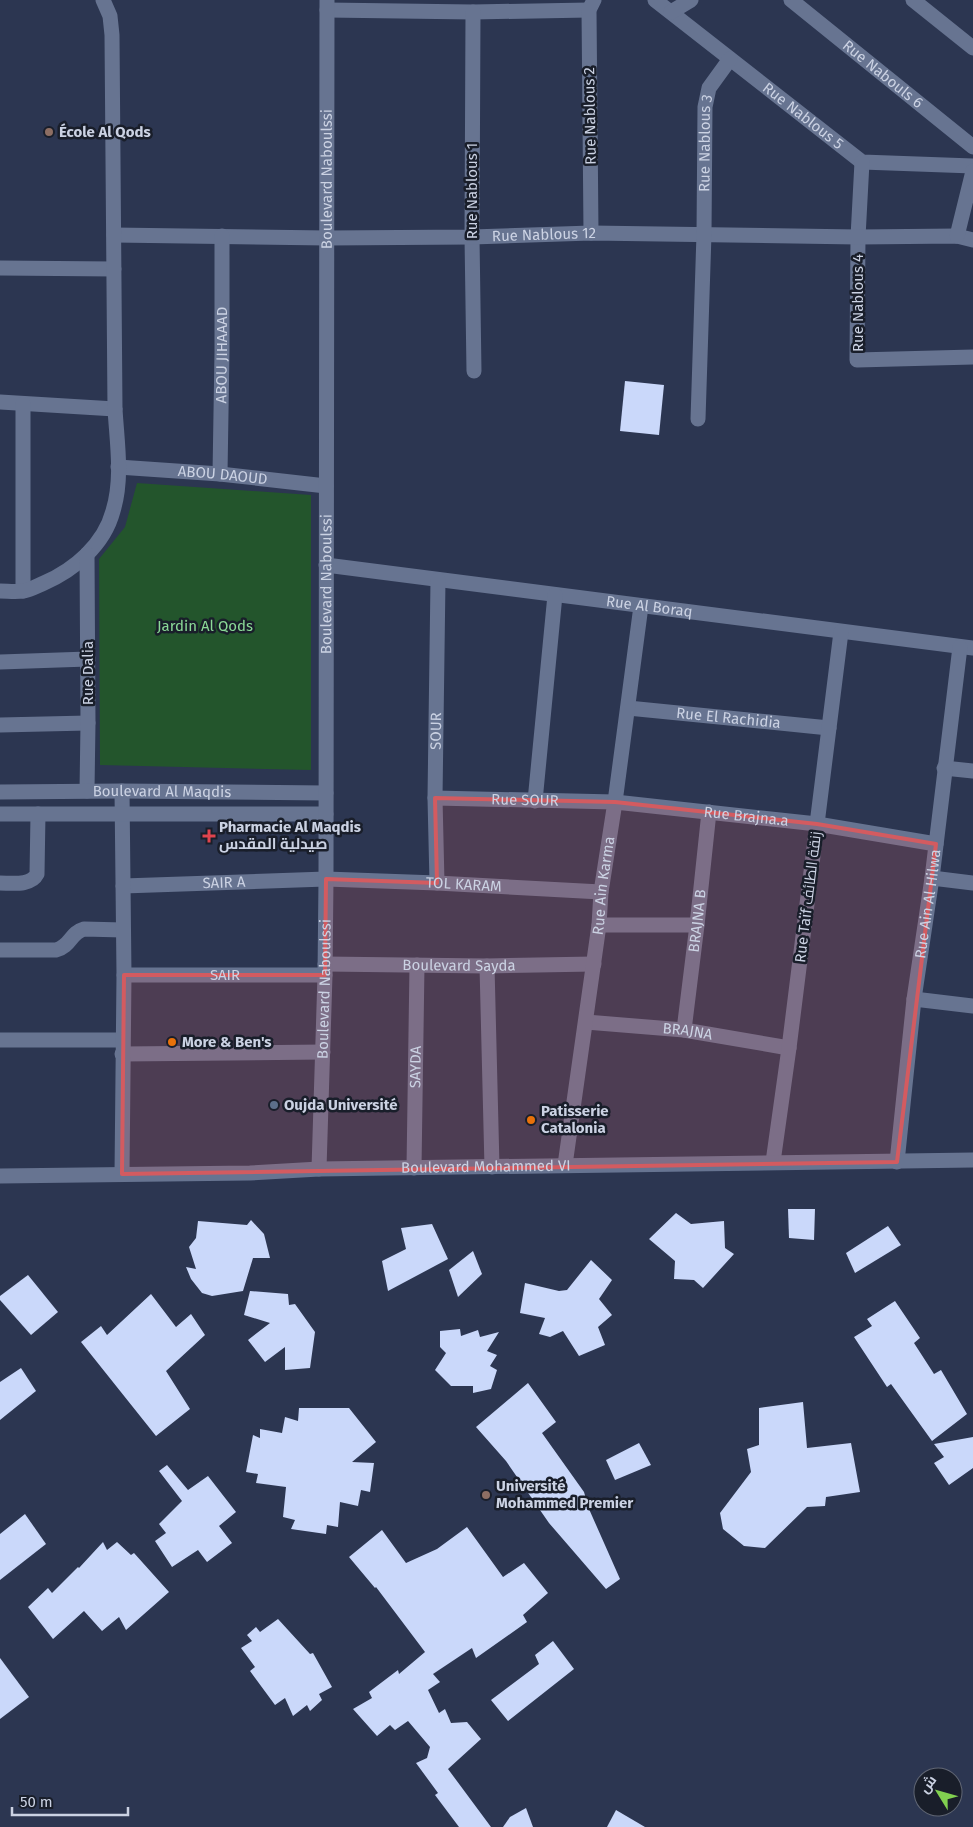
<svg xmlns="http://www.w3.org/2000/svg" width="973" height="1827" viewBox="0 0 973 1827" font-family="'Fira Sans',Cairo,sans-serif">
<rect width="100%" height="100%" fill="#2c3651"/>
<polygon fill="#23552c" points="137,483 311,495 311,770 100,765 99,559 125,527"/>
<g fill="#cad8fa">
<polygon points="625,381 664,385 659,435 620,431"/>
<polygon points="788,1209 815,1209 814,1240 789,1238"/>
<polygon points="676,1213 691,1224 724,1221 725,1248 734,1254 703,1288 694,1280 674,1279 675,1261 649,1239"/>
<polygon points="251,1220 264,1234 270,1258 253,1258 243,1291 212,1296 202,1293 191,1279 186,1267 196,1269 189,1247 196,1238 198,1221 247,1225"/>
<polygon points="432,1224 448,1259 388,1291 382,1261 406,1249 401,1228"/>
<polygon points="888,1226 901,1245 855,1273 846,1253"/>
<polygon points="473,1251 482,1274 458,1297 449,1270"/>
<polygon points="591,1260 612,1280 599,1299 612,1315 598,1327 605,1345 579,1356 563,1331 550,1337 539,1334 545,1318 520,1313 525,1283 559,1291 567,1290"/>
<polygon points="28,1275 58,1312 31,1335 0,1300 0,1296"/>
<polygon points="250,1291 288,1294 289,1305 295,1304 315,1332 310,1368 285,1370 285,1347 265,1362 248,1340 270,1323 244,1315"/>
<polygon points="151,1294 176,1327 191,1314 205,1335 166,1371 190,1409 156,1436 81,1342 101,1326 107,1335"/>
<polygon points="895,1301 920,1338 914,1343 934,1374 941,1370 967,1414 932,1441 891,1384 887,1387 854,1337 872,1326 867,1319"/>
<polygon points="460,1329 461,1336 478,1330 480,1337 499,1332 487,1351 497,1355 490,1366 497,1370 491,1389 473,1393 473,1386 451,1386 435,1370 446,1353 440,1347 440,1331"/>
<polygon points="21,1368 36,1391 0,1420 0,1382"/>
<polygon points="528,1383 556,1422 542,1433 584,1492 589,1509 620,1579 606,1589 549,1523 506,1461 476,1427"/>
<polygon points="803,1402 807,1448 851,1443 860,1492 826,1497 825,1506 807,1507 765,1548 744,1546 723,1529 720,1513 751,1472 747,1449 759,1445 759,1408"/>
<polygon points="299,1408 349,1408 376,1442 352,1462 374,1463 370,1492 361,1490 358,1506 340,1502 338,1527 327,1525 326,1534 291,1529 295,1520 283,1517 286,1487 256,1483 258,1474 246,1472 253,1435 260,1438 260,1429 282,1433 285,1417 298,1421"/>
<polygon points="973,1437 973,1468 949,1485 934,1463 944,1457 934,1444"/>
<polygon points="639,1443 651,1465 615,1480 606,1460"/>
<polygon points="167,1465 188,1490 208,1476 236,1512 219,1526 232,1543 207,1562 198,1550 172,1567 155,1541 166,1533 159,1524 182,1501 159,1471"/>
<polygon points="25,1514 46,1544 0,1580 0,1534"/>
<polygon points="467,1527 503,1577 524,1563 548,1593 523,1615 527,1622 476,1658 472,1648 433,1674 440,1682 428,1690 439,1713 445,1709 451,1723 467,1722 481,1739 448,1769 491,1827 459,1827 435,1795 438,1793 416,1763 427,1758 430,1747 408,1721 395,1730 390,1725 377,1736 353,1709 372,1698 369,1692 398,1670 399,1674 425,1652 376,1587 375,1588 349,1557 382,1530 406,1563 437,1549"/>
<polygon points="103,1542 107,1550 117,1542 131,1555 134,1553 169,1592 126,1630 119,1617 102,1631 84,1611 53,1639 28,1607 48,1588 52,1593 78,1567 79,1568"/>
<polygon points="278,1619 310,1654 313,1653 332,1687 319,1694 322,1700 310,1711 307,1705 293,1716 285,1698 275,1705 250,1671 255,1667 241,1648 252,1641 247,1635 256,1627 260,1632"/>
<polygon points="553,1641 574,1669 508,1721 491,1700 539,1664 535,1655"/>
<polygon points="0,1658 29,1697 0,1719"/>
<polygon points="526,1808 533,1827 503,1827 510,1817"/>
<polygon points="616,1810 645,1827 607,1827"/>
</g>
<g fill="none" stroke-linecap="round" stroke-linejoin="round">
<g stroke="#677491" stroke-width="15">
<path id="s1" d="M655,0L862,162L973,166"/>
<path id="s2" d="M791,0L973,147"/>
<polyline points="913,0 973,48"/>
<polyline points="327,10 473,12 589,10"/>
<polyline points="473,12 472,237 474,371"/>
<polyline points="671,12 691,0"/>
<polyline points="862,162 858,237 857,360 973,357"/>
<polyline points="591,233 589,10 594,0"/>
<path id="s3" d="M114,235L327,238L472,237L591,233L858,237L957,236L973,240"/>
<polyline points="957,236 973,171"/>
<polyline points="0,268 114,269"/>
<polyline points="0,402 115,409"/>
<polyline points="23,404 23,591"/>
<path id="s4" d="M698,419L704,234L705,107L709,88L730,59"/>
<path id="s5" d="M118,467L220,474L326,486"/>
<path id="s6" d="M220,474L222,351V236"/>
<path id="s7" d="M326,565L973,648"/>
<path d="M0,591C7,591 16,592 23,591C30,590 37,586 44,583C74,570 104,545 113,511C123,478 117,443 115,409L112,35L110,16L103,0"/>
<polyline points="0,662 88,659"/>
<path id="s8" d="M628,708L829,728"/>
<polyline points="0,725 88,723"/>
<polyline points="944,768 973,771"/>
<polyline points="87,791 88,723 87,554"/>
<path id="s9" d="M435,798L615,802L817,824L936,844"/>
<polyline points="535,801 555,595"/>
<polyline points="932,878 973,883"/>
<path d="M0,883C12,883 31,886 37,874L38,814"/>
<path id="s10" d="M437,883L435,798L438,580"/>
<path id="s11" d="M123,886L326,879L437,883L601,892"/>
<polyline points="599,925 697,925"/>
<path d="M0,950H56C71,946 70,933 84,929L123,930"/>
<path id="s12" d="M325,964L487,966L594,964"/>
<polyline points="487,966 492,1167"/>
<path id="s13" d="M124,975H325"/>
<polyline points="914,999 973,1006"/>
<path id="s14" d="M586,1022L684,1030L789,1048"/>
<path id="s15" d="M684,1030L697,925L709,812"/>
<polyline points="0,1040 122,1040"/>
<polyline points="122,1054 323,1052"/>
<polyline points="773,1162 789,1048 841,632"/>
<path id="s16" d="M897,1162L914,999L932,878L960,647"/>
<path id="s17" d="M565,1165L599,925L601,892L615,802L641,606"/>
<path id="s18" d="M414,1168L417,965"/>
<polyline points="122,1174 124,975 122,791"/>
</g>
<g stroke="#677491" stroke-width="15">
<path id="s19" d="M0,792L122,791L326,793"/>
<polyline points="0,814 326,814"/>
<path id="s20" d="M319,1169L325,975L326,879L327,0"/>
<path id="s21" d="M0,1176L250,1173L319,1169L973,1160"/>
</g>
</g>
<path fill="#d35b60" fill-opacity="0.2" stroke="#d35b60" stroke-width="4" stroke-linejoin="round" d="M435,798L615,802L817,824L936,844L897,1162L122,1174L124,975H325L326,879L437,883Z"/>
<g fill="#8d6e63" stroke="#191e2a" stroke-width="2">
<circle cx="49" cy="132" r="5"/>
<circle cx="486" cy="1495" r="5"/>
</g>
<path fill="#e0444e" stroke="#191e2a" stroke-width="2" d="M206.5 828.5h5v5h5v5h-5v5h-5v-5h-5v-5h5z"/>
<g fill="#e8710a" stroke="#191e2a" stroke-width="2">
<circle cx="172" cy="1042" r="5"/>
<circle cx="531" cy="1120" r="5"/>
</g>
<circle fill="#5c6f8a" stroke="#191e2a" stroke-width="2" cx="274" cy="1105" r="5"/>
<g text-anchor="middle" stroke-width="5" stroke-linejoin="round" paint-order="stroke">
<g font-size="15" fill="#cbd2e3" stroke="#191e2a">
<text dy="5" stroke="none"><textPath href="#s2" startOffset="118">Rue Nabouls 6</textPath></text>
<text dy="5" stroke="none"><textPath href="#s1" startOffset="188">Rue Nablous 5</textPath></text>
<text transform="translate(590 116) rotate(-91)" y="5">Rue Nablous 2</text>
<text dy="5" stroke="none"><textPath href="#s4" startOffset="276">Rue Nablous 3</textPath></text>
<text dy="5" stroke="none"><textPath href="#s20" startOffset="990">Boulevard Naboulssi</textPath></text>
<text transform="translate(472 191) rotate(-90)" y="5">Rue Nablous 1</text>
<text dy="5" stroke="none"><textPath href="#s3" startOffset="430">Rue Nablous 12</textPath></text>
<text transform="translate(858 303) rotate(-90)" y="5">Rue Nablous 4</text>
<text dy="5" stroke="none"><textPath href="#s6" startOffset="119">ABOU JIHAAAD</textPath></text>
<text dy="5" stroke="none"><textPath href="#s5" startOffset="105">ABOU DAOUD</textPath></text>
<text dy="5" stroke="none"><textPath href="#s20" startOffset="585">Boulevard Naboulssi</textPath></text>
<text dy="5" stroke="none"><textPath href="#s7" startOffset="326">Rue Al Boraq</textPath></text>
<text transform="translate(88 673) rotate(-90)" y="5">Rue Dalia</text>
<text dy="5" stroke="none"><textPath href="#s8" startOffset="101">Rue El Rachidia</textPath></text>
<text dy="5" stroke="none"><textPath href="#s10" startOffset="152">SOUR</textPath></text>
<text dy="5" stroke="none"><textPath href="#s19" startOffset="162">Boulevard Al Maqdis</textPath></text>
<text dy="5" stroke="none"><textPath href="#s9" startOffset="90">Rue SOUR</textPath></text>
<text dy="5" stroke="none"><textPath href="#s9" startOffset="312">Rue Brajna.a</textPath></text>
<text dy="5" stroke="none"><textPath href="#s11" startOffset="101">SAIR A</textPath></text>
<text dy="5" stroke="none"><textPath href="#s11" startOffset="341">TOL KARAM</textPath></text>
<text dy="5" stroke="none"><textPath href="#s17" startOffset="282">Rue Ain Karma</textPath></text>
<text transform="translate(808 897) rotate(-83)" y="5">Rue Taïf زنقة الطائف</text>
<text dy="5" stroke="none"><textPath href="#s16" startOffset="260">Rue Ain Al Hilwa</textPath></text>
<text dy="5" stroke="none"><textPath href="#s15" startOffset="110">BRAJNA B</textPath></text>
<text dy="5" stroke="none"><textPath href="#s12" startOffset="134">Boulevard Sayda</textPath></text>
<text dy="5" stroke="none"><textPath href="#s13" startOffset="101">SAIR</textPath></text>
<text dy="5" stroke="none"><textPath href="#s20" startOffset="180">Boulevard Naboulssi</textPath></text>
<text dy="5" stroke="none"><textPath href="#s14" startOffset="102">BRAJNA</textPath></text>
<text dy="5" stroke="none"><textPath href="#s18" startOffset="101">SAYDA</textPath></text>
<text dy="5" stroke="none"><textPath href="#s21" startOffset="486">Boulevard Mohammed VI</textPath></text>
</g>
<g font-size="15" font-weight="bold" fill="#cbd2e3" stroke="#191e2a" text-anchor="start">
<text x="59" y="137">École Al Qods</text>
<text x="219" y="832">Pharmacie Al Maqdis<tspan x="219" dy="17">صيدلية المقدس</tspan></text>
<text x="182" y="1047">More &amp; Ben's</text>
<text x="284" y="1110">Oujda Université</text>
<text x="541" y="1116">Patisserie<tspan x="541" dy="17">Catalonia</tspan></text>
<text x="496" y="1491">Université<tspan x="496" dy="17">Mohammed Premier</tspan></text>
</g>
<g font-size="15" fill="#8bda97" stroke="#191e2a">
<text x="205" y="631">Jardin Al Qods</text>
</g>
</g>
<g transform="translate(938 1792) rotate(307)"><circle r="24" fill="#191e2a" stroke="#606674"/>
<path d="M0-4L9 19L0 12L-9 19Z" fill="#81d050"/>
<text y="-8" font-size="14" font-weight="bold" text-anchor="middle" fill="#cbd2e3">ش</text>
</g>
<path d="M12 1807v8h116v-8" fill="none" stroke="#cbd2e3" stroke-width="2.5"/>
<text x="20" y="1807" font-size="15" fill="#cbd2e3" stroke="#191e2a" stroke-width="4" paint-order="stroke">50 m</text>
</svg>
